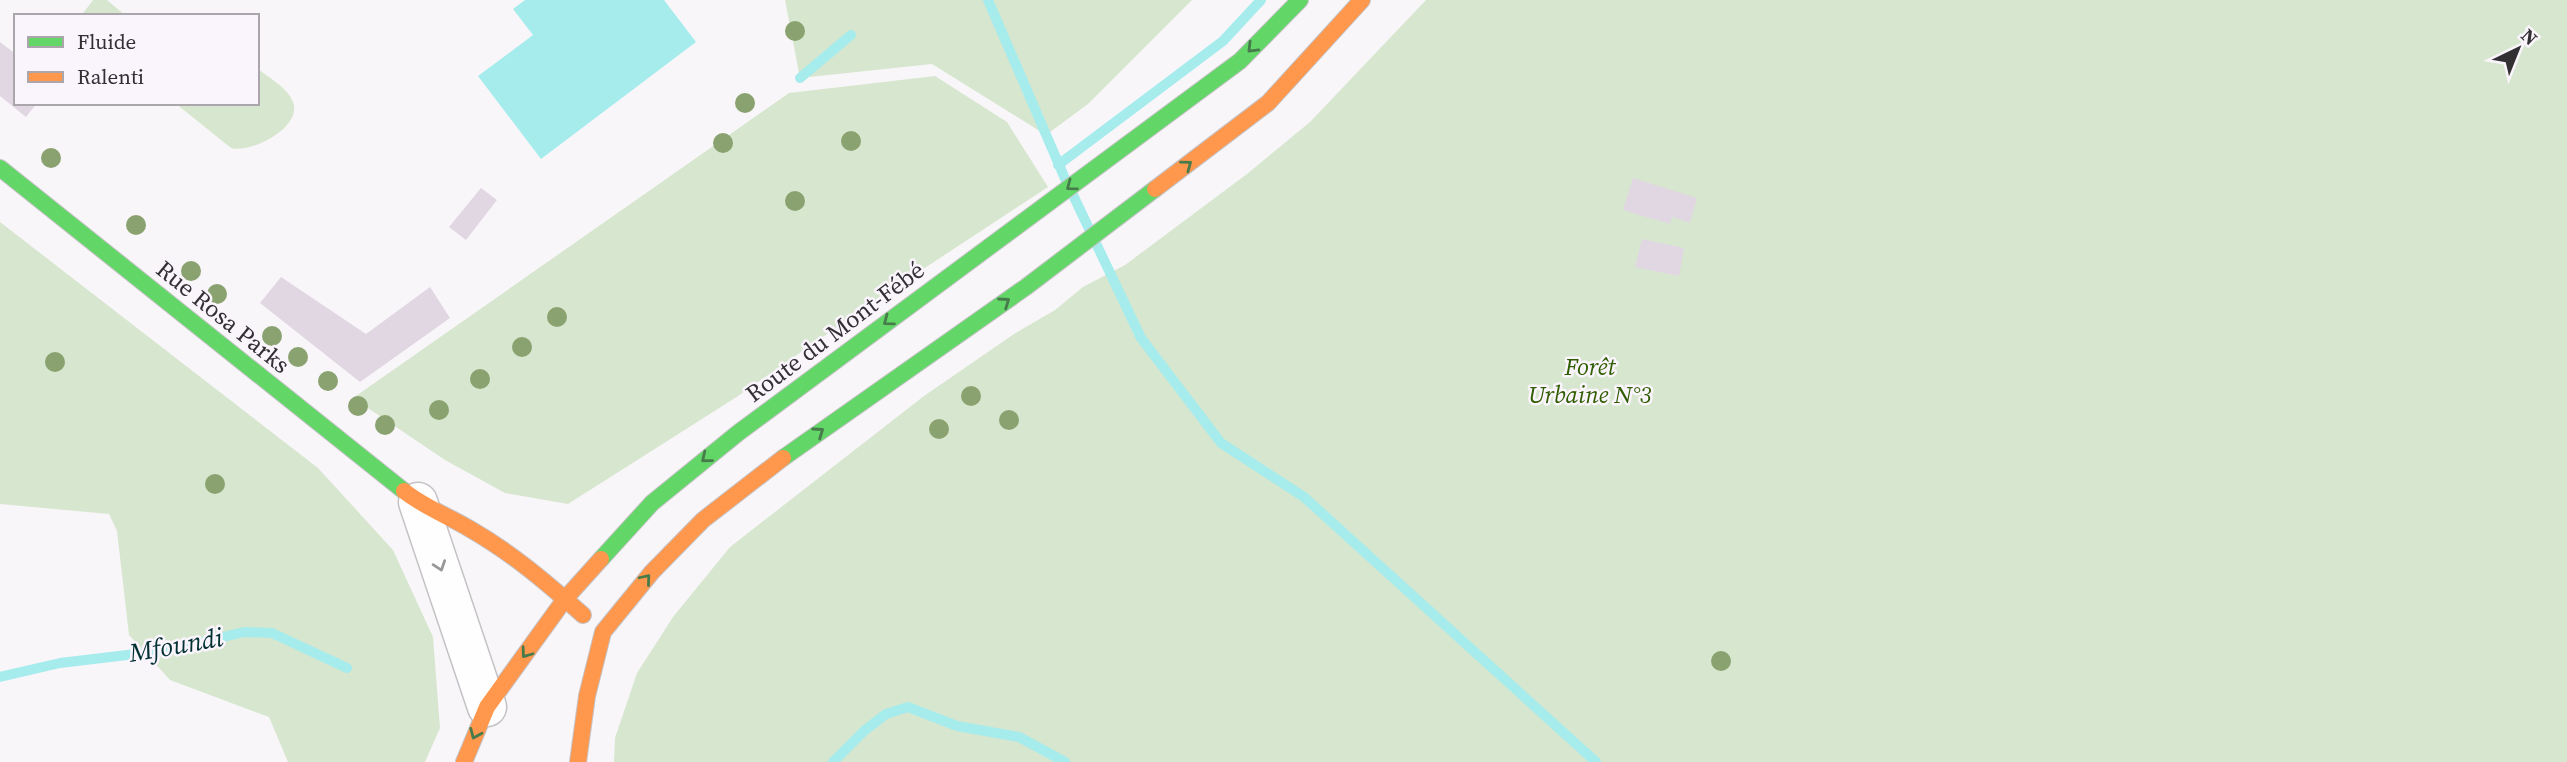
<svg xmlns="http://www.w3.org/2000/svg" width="2567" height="762" viewBox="0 0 2567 762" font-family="'Source Serif 4',serif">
<rect width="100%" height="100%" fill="#f9f6fa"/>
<g fill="#d7e6ce">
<polygon points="93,0 107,0 126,16 81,16"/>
<polygon points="785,0 1192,0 1088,104 1046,135 932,64 800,78"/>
<polygon points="1426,0 2567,0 2567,762 614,762 615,738 637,673 673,617 730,547 924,396 1014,334 1055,310 1083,287 1125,265 1247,174 1310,122"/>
<path d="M257,68C269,78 288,88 293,102C303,127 251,154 231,148L175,103H257Z"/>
<polygon points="935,76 1007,122 1048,187 876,300 735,398 568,504 505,493 445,460 353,398 789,93"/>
<polygon points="0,222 318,468 393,550 433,637 440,728 425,762 288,762 269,717 170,680 129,635 117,531 109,514 0,504"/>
</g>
<polygon fill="#a6eced" points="525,0 664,0 696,42 541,159 478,76 533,35 513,9"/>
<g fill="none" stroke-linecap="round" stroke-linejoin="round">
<g stroke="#a6eced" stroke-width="10">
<polyline points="988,0 1066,181"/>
<polyline points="800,78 851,35"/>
<polyline points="1058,165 1223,41 1261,0"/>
<polyline points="1073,195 1141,338 1221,443 1304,497 1596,762"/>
<polyline points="0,677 60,663 169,650 244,632 272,633 347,668"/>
<polyline points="833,762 864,731 886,714 908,707 957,726 1019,737 1065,762"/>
</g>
</g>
<g fill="#e1d7e3">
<polygon points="0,42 16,54 16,103 37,103 26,117 0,96"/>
<polygon points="1633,178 1697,198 1690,223 1672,217 1670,224 1623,210"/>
<polygon points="481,188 497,200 466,240 449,227"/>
<polygon points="1642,239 1684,248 1679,276 1635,267"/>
<polygon points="281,277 366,334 430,287 450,318 360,382 260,303"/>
</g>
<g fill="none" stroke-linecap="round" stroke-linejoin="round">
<g stroke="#c4c2c5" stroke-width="41">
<polyline id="street" points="418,502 487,707"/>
</g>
<g stroke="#c4c2c5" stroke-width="18">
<g id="fast">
<polyline points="0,168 404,491"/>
<polyline points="783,458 1026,287 1155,189"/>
<polyline points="601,559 652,503 738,433 1240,61 1300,0"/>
</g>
</g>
<g stroke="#c4c2c5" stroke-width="18">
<g id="slow">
<polyline points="1155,189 1268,103 1362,0"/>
<path d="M404,491C424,507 448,516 470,529C512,553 547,583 583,615"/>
<polyline points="464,762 487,707 565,599 601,559"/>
<polyline points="578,762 587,696 603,632 652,572 703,520 783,458"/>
</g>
</g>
<use href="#street" stroke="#fefefe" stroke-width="38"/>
<use href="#fast" stroke="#63d668" stroke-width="16"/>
<use href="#slow" stroke="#ff974d" stroke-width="16"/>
</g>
<g fill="#8aa270">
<circle cx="795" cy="31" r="10"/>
<circle cx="745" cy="103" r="10"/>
<circle cx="851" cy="141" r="10"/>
<circle cx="723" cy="143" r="10"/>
<circle cx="51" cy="158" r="10"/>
<circle cx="795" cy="201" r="10"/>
<circle cx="136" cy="225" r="10"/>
<circle cx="191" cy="271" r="10"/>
<circle cx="217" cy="294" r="10"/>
<circle cx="557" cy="317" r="10"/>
<circle cx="272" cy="336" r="10"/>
<circle cx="522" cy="347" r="10"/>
<circle cx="298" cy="357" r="10"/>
<circle cx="55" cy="362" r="10"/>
<circle cx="480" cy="379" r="10"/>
<circle cx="328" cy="381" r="10"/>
<circle cx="971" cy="396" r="10"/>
<circle cx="358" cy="406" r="10"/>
<circle cx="439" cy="410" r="10"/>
<circle cx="1009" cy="420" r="10"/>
<circle cx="385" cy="425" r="10"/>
<circle cx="939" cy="429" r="10"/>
<circle cx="215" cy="484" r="10"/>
<circle cx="1721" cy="661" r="10"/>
</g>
<defs><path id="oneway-chevron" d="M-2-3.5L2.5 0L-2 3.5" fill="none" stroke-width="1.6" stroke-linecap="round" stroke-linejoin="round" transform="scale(1.75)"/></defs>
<g stroke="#487b4b">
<use href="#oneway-chevron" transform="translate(1252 48) rotate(135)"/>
<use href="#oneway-chevron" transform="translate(1187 165) rotate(-37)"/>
<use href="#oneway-chevron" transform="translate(1071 186) rotate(143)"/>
<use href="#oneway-chevron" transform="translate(1005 302) rotate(-35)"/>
<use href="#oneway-chevron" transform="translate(888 321) rotate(143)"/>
<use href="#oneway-chevron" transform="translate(819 432) rotate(-35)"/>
<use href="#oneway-chevron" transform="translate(706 458) rotate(141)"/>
<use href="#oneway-chevron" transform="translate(646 579) rotate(-50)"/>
<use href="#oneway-chevron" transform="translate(526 653) rotate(126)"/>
<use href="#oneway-chevron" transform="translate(475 734) rotate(113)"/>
</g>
<use stroke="#989798" href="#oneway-chevron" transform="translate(440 566) rotate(71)"/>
<g text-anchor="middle" stroke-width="5" stroke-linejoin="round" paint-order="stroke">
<g font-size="24" fill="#323033" stroke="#faf4fc">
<text transform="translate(223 317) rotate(39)" y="8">Rue Rosa Parks</text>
<text transform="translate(835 332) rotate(-37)" y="8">Route du Mont-Fébé</text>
</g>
<g font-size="24" font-style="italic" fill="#305d00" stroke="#faf4fc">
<text x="1590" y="375">Forêt<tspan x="1590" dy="28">Urbaine N°3</tspan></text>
</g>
<g font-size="26" font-style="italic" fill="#003132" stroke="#faf4fc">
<text transform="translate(176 645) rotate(-10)" y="9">Mfoundi</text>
</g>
</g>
<rect x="14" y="14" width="245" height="91" fill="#faf4fc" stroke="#aaa6ac" stroke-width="2"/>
<rect x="28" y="37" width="35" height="10" fill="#63d668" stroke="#aaa6ac" stroke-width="2"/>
<text x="77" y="49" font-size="21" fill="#323033">Fluide</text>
<rect x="28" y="72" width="35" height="10" fill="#ff974d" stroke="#aaa6ac" stroke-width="2"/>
<text x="77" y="84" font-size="21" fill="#323033">Ralenti</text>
<g transform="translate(2518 49) rotate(43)" stroke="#faf4fc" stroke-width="5" paint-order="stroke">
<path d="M0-5L12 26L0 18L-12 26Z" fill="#323033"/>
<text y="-10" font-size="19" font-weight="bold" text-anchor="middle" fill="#323033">N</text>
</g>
</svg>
